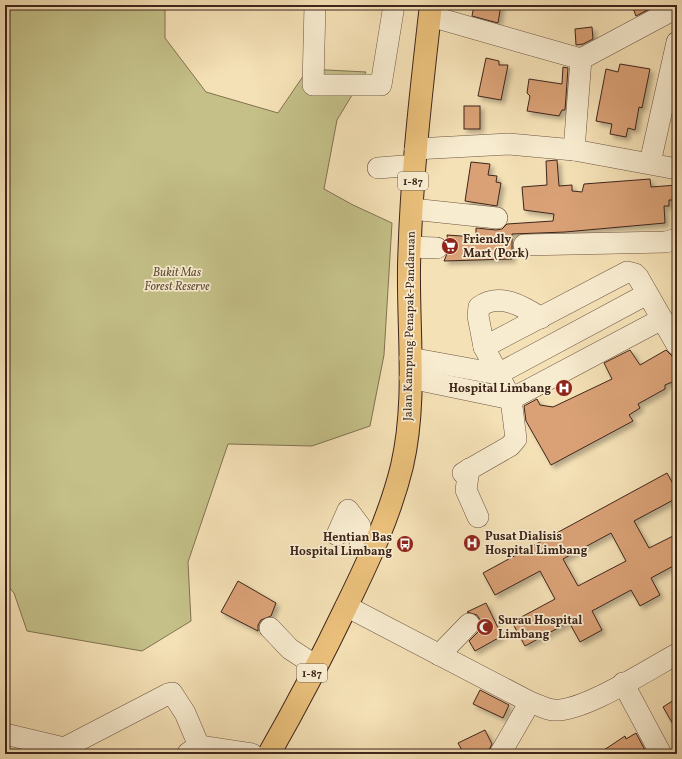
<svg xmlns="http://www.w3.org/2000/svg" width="682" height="759" viewBox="0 0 682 759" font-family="Vollkorn,serif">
<defs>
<filter id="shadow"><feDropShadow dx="3.5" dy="3.5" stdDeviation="2" flood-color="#0004"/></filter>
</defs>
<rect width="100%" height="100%" fill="#f5e1b6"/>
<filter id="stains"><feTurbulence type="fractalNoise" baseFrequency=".005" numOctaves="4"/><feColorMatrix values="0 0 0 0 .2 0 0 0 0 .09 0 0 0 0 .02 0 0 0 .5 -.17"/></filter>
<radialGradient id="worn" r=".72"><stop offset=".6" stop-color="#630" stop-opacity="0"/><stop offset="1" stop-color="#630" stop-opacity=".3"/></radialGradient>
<polygon fill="#c4c088" stroke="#817252" points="5,5 165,5 165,38 206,92 278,113 308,69 366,72 337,120 324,189 353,205 392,223 384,355 370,426 312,446 228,444 188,562 191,621 142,651 27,631 14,593 5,583"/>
<g fill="#daa176" stroke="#3e251c" fill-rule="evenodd" filter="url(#shadow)">
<polygon points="474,5 501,5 498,23 472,16"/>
<polygon points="632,5 657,5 636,16"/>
<polygon points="592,27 593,39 583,44 576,45 575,29"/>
<polygon points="486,58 499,61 499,65 508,65 501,100 478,96"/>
<polygon points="620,64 650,69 642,108 639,107 635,130 628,128 626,137 610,134 612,124 596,121 606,69 618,72"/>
<polygon points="563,67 568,68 565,110 562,110 559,116 527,111 530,96 527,93 529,79 562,84"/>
<rect x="464" y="106" width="16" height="23"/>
<polygon points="557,160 559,186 572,185 572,191 582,192 584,184 650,179 651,187 677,185 677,200 669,200 669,206 664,206 665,223 565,232 512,234 512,259 444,261 449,249 447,235 476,237 476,228 496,230 502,229 507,224 553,221 554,214 524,210 522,187 547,185 546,161"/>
<polygon points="471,162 490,164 488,175 497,176 496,182 501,183 497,206 465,201"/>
<polygon points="630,350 640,365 666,350 672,356 677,365 677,380 665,385 665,389 638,404 640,408 629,415 633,421 551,465 526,421 524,406 537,399 540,405 553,407 612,379 604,363"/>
<path d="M667,473L677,491V498L634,521L649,548L677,534V564L651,578L660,595L640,606L631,590L592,611L602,630L580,642L569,622L525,646L512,622L555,599L540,571L495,595L483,573ZM611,533L626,561L578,586L563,559Z"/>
<polygon points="238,581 276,603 271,616 261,620 258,625 258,631 221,612"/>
<polygon points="486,603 502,636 475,651 469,641 478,632 481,627 481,621 477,615 467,612"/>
<polygon points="480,690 509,705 503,718 473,704"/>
<polygon points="677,698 677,731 663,707"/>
<polygon points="485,730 492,744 488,752 485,754 464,754 458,743"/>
<polygon points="636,733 647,754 598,754 625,736 626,739"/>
</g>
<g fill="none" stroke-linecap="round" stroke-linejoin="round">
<g stroke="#6c5442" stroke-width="22">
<g id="minor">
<polyline points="315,5 313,85 381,85 394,5"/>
<polyline points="430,16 581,59 669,12"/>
<polyline points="415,149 509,144 574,150 677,169"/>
<polyline points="574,150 581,59"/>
<polyline points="650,163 677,42"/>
<polyline points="378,168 403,166 414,168"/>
<polyline points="412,209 497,218"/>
<polyline points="524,245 666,242 677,239"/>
<polyline points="410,247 437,248"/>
<polyline points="662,319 677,345"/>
<polyline points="484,347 627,272 635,274 638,277 662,319 511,399"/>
<polyline points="410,358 498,374"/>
<polyline points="498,374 647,294"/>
<polyline points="410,378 511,399"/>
<polyline points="469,469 466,490 478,517"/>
<path d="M463,473L510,446L516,439L511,399L484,347L478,316L479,307C499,292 523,306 541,318"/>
<polyline points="337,535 348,510 360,526 360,543 374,549"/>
<path d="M346,606L530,702C536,704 545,709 553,710C582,713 649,669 677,654"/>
<polyline points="270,628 290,649 316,666"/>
<polyline points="439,655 469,624"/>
<polyline points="623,683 661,754"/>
<polyline points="5,734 64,748 168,694 172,693 185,713 199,746"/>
<polyline points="188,753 199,746 252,754"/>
<polyline points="500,754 530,702"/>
</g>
</g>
<g stroke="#3e251c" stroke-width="24">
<path id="highway" d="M269,754C297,705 323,655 347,605C369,560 390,515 402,466C417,401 408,333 409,267C411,179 421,92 431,5"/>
</g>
<use href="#minor" stroke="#f8ecd0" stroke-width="21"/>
<use href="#highway" stroke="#eac07b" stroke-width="22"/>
</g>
<defs>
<g id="supermarket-disc" transform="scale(0.9)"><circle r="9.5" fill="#8f2418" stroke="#f8ecd0"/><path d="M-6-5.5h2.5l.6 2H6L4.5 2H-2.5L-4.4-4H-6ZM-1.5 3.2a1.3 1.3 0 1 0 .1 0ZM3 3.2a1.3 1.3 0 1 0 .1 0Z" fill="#fff"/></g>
<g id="hospital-disc" transform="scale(0.9)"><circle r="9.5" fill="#8f2418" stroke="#f8ecd0"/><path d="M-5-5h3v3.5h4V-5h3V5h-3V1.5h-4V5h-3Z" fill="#fff"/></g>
<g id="bus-disc" transform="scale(0.9)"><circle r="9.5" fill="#8f2418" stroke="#f8ecd0"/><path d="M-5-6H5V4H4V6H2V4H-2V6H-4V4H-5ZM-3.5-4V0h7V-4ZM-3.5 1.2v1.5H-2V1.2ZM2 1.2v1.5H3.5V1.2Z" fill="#fff"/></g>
<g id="mosque-disc" transform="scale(0.9)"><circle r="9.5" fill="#8f2418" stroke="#f8ecd0"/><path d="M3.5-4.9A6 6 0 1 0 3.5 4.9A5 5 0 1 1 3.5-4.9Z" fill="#fff"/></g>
</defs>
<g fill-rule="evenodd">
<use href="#supermarket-disc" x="450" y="246"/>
<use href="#hospital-disc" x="564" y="388"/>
<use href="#hospital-disc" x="472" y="543"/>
<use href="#bus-disc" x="405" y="544"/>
<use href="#mosque-disc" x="485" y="627"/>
</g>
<g text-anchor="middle" stroke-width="3.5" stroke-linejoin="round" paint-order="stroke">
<g fill="#f8ecd0" stroke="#766152" stroke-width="1">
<rect x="398" y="172" width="30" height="18" rx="3"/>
<rect x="297" y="664" width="30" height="18" rx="3"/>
</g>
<g font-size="11" font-weight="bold" fill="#3e251c">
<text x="413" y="185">1-87</text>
<text x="312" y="677">1-87</text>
</g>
<g font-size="12" font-weight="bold" fill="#3e251c" stroke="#f8ecd0" text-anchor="start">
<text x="463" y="243">Friendly<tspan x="463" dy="14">Mart (Pork)</tspan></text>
<text x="551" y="392" text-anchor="end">Hospital Limbang</text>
<text x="485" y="540">Pusat Dialisis<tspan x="485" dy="14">Hospital Limbang</tspan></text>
<text x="392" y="541" text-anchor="end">Hentian Bas<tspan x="392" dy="14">Hospital Limbang</tspan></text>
<text x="498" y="624">Surau Hospital<tspan x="498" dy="14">Limbang</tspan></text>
</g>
<g font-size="12" font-style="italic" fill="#604c37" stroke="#f8ecd0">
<text x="177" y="276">Bukit Mas<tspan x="177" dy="14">Forest Reserve</tspan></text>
</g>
<g font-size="12" fill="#3e251c" stroke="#f8ecd0">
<text transform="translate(409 326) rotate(-89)" y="4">Jalan Kampung Penapak-Pandaruan</text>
</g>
</g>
<rect width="682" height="759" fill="none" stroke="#f5e1b6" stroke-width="20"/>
<rect x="6" y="6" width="670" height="747" fill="none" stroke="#3e251c" stroke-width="2"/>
<rect x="10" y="10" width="662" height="739" fill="none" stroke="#3e251c"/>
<rect width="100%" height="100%" filter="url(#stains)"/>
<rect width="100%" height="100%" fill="url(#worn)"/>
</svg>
